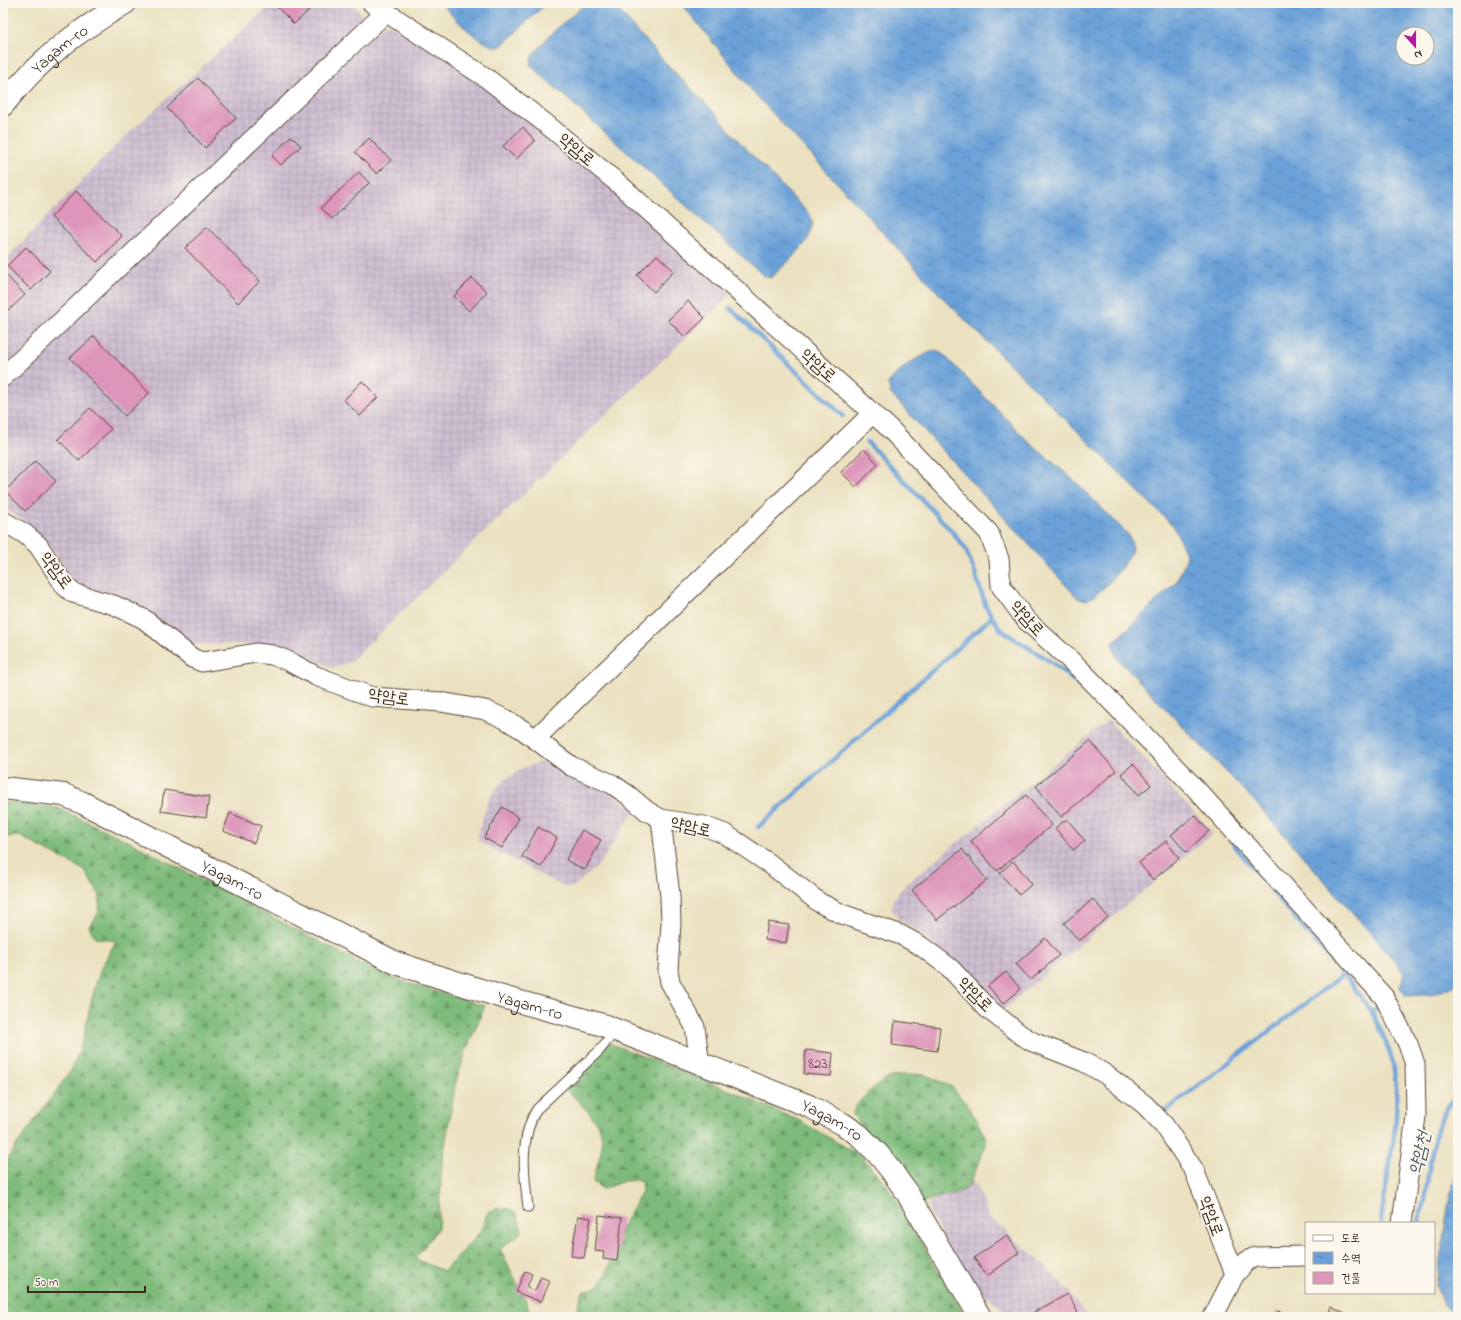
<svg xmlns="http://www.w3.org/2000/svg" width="1461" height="1320" viewBox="0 0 1461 1320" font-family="'Indie Flower','Poor Story',sans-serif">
<defs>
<pattern id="industrial-grid" width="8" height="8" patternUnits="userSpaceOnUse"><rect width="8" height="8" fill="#cebed1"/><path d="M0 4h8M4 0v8" fill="none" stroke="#b2a3b3"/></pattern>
<pattern id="forest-firs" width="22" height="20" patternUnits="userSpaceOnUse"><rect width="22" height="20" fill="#7ebb7a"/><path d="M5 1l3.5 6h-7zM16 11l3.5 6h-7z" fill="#689863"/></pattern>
<pattern id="water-ripples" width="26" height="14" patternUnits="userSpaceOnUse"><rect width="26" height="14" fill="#6aa1d8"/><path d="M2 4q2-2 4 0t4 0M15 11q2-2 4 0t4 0" fill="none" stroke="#5883af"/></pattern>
</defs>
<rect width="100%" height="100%" fill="#fbf7ec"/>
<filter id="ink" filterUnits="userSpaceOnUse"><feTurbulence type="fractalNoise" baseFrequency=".025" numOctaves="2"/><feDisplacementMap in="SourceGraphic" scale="8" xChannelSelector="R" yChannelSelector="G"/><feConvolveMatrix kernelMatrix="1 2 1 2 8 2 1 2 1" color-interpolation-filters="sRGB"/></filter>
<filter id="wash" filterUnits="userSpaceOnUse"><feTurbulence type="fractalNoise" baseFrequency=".012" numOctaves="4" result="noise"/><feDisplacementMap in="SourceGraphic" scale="16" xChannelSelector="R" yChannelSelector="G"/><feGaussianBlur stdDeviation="0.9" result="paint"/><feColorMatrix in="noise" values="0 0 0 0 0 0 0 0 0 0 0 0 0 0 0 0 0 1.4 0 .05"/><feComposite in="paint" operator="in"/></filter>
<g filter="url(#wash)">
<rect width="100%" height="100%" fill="#ebe1c0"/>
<g fill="url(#industrial-grid)">
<polygon points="273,3 352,3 361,14 362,23 3,372 3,262 123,138"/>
<polygon points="385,25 391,25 478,77 563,145 731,294 350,662 332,668 320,663 287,646 275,644 194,644 187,642 143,610 104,592 78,584 70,578 54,551 32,526 3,508 3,387 375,32"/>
<polygon points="1108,720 1213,833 1000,1012 951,960 924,936 899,919 892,910 892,901 906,884"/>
<polygon points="541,762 550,764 583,782 611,793 635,810 598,866 574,886 569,888 562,886 478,841 478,835 487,804 493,792 501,783 522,768"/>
<polygon points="972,1180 976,1184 989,1217 1047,1267 1067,1289 1087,1317 1011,1317 960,1271 927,1207 933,1200 962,1191"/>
</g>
<g fill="url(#forest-firs)" stroke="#5c724c">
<polygon points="3,803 14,803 58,808 130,842 371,969 411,984 485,1006 466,1051 455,1085 442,1164 438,1228 415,1259 444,1271 480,1232 488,1212 497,1208 509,1209 517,1214 522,1232 500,1249 526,1301 531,1317 3,1317 3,1167 16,1146 72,1069 83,1040 91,1001 101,968 116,941 95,938 89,926 99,912 100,896 84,870 19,836 3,837"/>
<path d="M609,1043L729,1090L800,1121L861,1156L886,1184L966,1317H574L583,1292L600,1285L609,1268L623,1225L642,1192L641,1180L624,1181L603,1189L593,1182C595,1170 603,1150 602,1139C600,1119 577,1101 564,1087Z"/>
<path d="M914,1074L926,1075L952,1087L969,1107L986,1138V1145L969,1186L962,1191L923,1202L853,1115C853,1103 878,1083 889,1078C896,1075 906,1075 914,1074Z"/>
</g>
<g fill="url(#water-ripples)" stroke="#52667b" fill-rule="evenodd">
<path d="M441,3H547L500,47C482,48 453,17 441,3Z"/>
<path d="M586,3H612L664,61L714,112L735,137L810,215C822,237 785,263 771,278L764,276L530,65L532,56L552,33Z"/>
<path d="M681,3H1458V984L1431,995L1406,996L1400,987L1404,974L1395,961L1255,802L1117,658L1113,643L1177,581L1187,557L1174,527L946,301L754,93ZM1403,34H1427V58H1403Z"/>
<path d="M936,350L941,352L1032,445L1075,481L1128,534C1130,539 1133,543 1132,549C1129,562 1099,597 1086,600C1080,601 1076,597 1073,593L890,393L888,383C900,368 918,356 936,350Z"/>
<polygon points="1458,1167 1458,1316 1443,1305 1436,1286 1449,1200"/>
</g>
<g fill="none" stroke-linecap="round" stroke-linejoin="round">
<g stroke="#6aa1d8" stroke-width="4.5">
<polyline points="730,308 843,416"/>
<polyline points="867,442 950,529 965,548 974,570 986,607 1001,630 1053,663 1098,701"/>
<polyline points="758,827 992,617"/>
<polyline points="1231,841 1304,929 1344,974 1372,1012"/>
<path d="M1379,1007L1372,1012C1378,1026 1387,1041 1391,1057C1406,1112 1386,1168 1381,1223"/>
<polyline points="1164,1112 1344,974"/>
<path d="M1419,1223C1422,1210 1425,1197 1427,1183C1432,1153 1434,1117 1458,1095"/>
</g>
</g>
<g id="blocks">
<g fill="#dd95bb">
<polygon points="277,3 302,3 309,10 294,24 275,5"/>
<polygon points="198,78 236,118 205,148 167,108"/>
<polygon points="523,127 535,141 516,159 503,146"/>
<polygon points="291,136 301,146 281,165 272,156"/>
<polygon points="369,138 391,160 377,174 355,152"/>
<polygon points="359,172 369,183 332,219 321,208"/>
<polygon points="76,191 122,236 97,262 51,217"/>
<polygon points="207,227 260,281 238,303 185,248"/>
<polygon points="26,247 50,271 31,290 7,266"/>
<polygon points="657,255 674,271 654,292 637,275"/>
<polygon points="3,272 25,295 9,310 3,305"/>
<polygon points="472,278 487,292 469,311 454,296"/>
<polygon points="688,301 705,318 685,337 668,320"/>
<polygon points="94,336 149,393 125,416 70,358"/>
<polygon points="362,381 378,397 360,416 344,400"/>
<polygon points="90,408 111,429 79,461 58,439"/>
<polygon points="864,449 878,464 856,487 841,472"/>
<polygon points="35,461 56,481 25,511 5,491"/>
<polygon points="1090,741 1116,771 1061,817 1036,786"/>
<polygon points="1133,764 1151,785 1139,795 1121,774"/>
<polygon points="164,790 209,797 206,818 161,811"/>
<polygon points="1026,795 1052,825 997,871 971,841"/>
<polygon points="502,807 519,818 502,848 484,838"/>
<polygon points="230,813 261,826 254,843 223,831"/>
<polygon points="1195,815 1209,831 1186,852 1171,835"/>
<polygon points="1067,819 1085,841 1073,850 1055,828"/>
<polygon points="538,827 557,838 541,867 522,857"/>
<polygon points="582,830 601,840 585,870 566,860"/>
<polygon points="1166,841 1179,858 1153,880 1139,863"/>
<polygon points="962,849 987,880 937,920 912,890"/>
<polygon points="1013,861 1032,884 1019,895 1000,873"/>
<polygon points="1093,899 1108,917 1079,941 1064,923"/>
<polygon points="768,922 789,925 786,943 765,940"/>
<polygon points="1045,938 1059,955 1031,980 1016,964"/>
<polygon points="1006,972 1021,989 1003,1004 988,986"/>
<polygon points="895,1021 940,1027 937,1051 892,1045"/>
<polygon points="806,1050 833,1053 831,1076 804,1074"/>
<polygon points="599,1215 622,1218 617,1261 603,1259 604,1252 595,1251"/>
<polygon points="578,1216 591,1218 584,1258 571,1256"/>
<polygon points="1007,1235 1019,1253 987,1276 974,1258"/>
<polygon points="525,1271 532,1274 527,1287 535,1291 541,1277 550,1281 541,1302 516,1292"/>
<polygon points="1068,1294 1078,1313 1071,1317 1036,1317 1034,1312"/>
<polygon points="1331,1307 1351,1317 1320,1317 1323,1312 1328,1314"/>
<polygon points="1278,1311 1290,1317 1275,1317"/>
</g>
</g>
</g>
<g filter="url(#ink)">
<use href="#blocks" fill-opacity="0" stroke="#554536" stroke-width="1"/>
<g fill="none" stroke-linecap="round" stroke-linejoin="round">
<g stroke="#554536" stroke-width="11">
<path id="service" d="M528,1207C524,1175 519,1138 537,1109L599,1051L616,1030"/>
</g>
<g stroke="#554536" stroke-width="21">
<g id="minor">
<polyline points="372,3 485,77 545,123 619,184 889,428 989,533 999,559 1001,586 1026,620 1080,669 1196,789 1384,997 1408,1044 1415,1064 1416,1116 1402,1223"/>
<polyline points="3,377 385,13"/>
<polyline points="3,521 25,534 38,545 65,586 73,593 114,605 144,619 192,658 202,662 256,653 272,655 288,661 316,676 372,697 441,702 485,710 505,719 523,730 571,766 612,784 628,795 647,811 661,819 704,826 725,834 770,864 820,903 842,914 901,935 921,946 950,968 987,1008 1021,1035 1033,1042 1084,1062 1105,1074 1145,1105 1164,1125 1194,1170 1235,1274 1213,1317"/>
<polyline points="535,739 873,413"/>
<polyline points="661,819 670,896 671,923 668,970 670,982 695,1027 700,1065"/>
<polyline points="1235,1274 1247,1261 1255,1257 1306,1256"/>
</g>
</g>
<g stroke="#554536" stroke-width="24">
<g id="tertiary">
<path id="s1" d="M3,105C40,58 75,33 125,3"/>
<path id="s2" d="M3,788L64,795L83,803L396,963L499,996L603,1025L809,1106L843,1124L859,1135L878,1154L891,1170L907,1193L980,1317"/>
</g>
</g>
<use href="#service" stroke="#fff" stroke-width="9"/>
<use href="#minor" stroke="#fff" stroke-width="19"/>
<use href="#tertiary" stroke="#fff" stroke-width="22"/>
</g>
</g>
<g text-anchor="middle" stroke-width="3.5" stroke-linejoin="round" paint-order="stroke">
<g font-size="15" fill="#644545">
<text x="818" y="1068">823</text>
</g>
<g font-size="17" fill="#3b2a1e" stroke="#fbf7ec">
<text dy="6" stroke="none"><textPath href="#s1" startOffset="80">Yagam-ro</textPath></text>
<text transform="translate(577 149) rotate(40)" y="6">약암로</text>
<text transform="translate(819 365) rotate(42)" y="6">약암로</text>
<text transform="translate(57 570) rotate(53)" y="6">약암로</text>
<text transform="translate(1028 618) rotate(48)" y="6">약암로</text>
<text transform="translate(389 696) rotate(8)" y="6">약암로</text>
<text transform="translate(691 826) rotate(13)" y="6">약암로</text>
<text dy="6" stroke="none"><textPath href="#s2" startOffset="250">Yagam-ro</textPath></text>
<text transform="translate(976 994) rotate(45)" y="6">약암로</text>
<text dy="6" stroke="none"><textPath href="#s2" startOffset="574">Yagam-ro</textPath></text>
<text dy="6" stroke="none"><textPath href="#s2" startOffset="898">Yagam-ro</textPath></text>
<text transform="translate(1212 1216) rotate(70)" y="6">약암로</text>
</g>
<g font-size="18" font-style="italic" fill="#4e5a68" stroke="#fbf7ec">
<text transform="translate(1419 1153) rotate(-77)" y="6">약암천</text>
</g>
</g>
<rect width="1461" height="1320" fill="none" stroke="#fbf7ec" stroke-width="16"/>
<rect x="1305" y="1222" width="130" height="72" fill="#fbf7ec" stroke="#aea59a"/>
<rect x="1313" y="1235" width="20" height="6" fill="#ffffff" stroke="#aea59a"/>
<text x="1341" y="1242" font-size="12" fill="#3b2a1e">도로</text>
<rect x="1313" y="1252" width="20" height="12" fill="url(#water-ripples)" stroke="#aea59a"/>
<text x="1341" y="1262" font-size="12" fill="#3b2a1e">수역</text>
<rect x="1313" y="1272" width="20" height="12" fill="#dd95bb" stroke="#aea59a"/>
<text x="1341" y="1282" font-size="12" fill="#3b2a1e">건물</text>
<g transform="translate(1415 46) rotate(159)"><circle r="19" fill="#fbf7ec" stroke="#aea59a"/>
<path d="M0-3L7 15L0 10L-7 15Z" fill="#b5179e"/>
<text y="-6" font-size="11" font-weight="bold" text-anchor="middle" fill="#3b2a1e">N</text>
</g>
<path d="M28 1286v6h117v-6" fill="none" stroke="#3b2a1e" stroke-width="2"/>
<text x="34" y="1286" font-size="12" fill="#3b2a1e" stroke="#fbf7ec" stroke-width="3" paint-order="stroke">50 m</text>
</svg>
